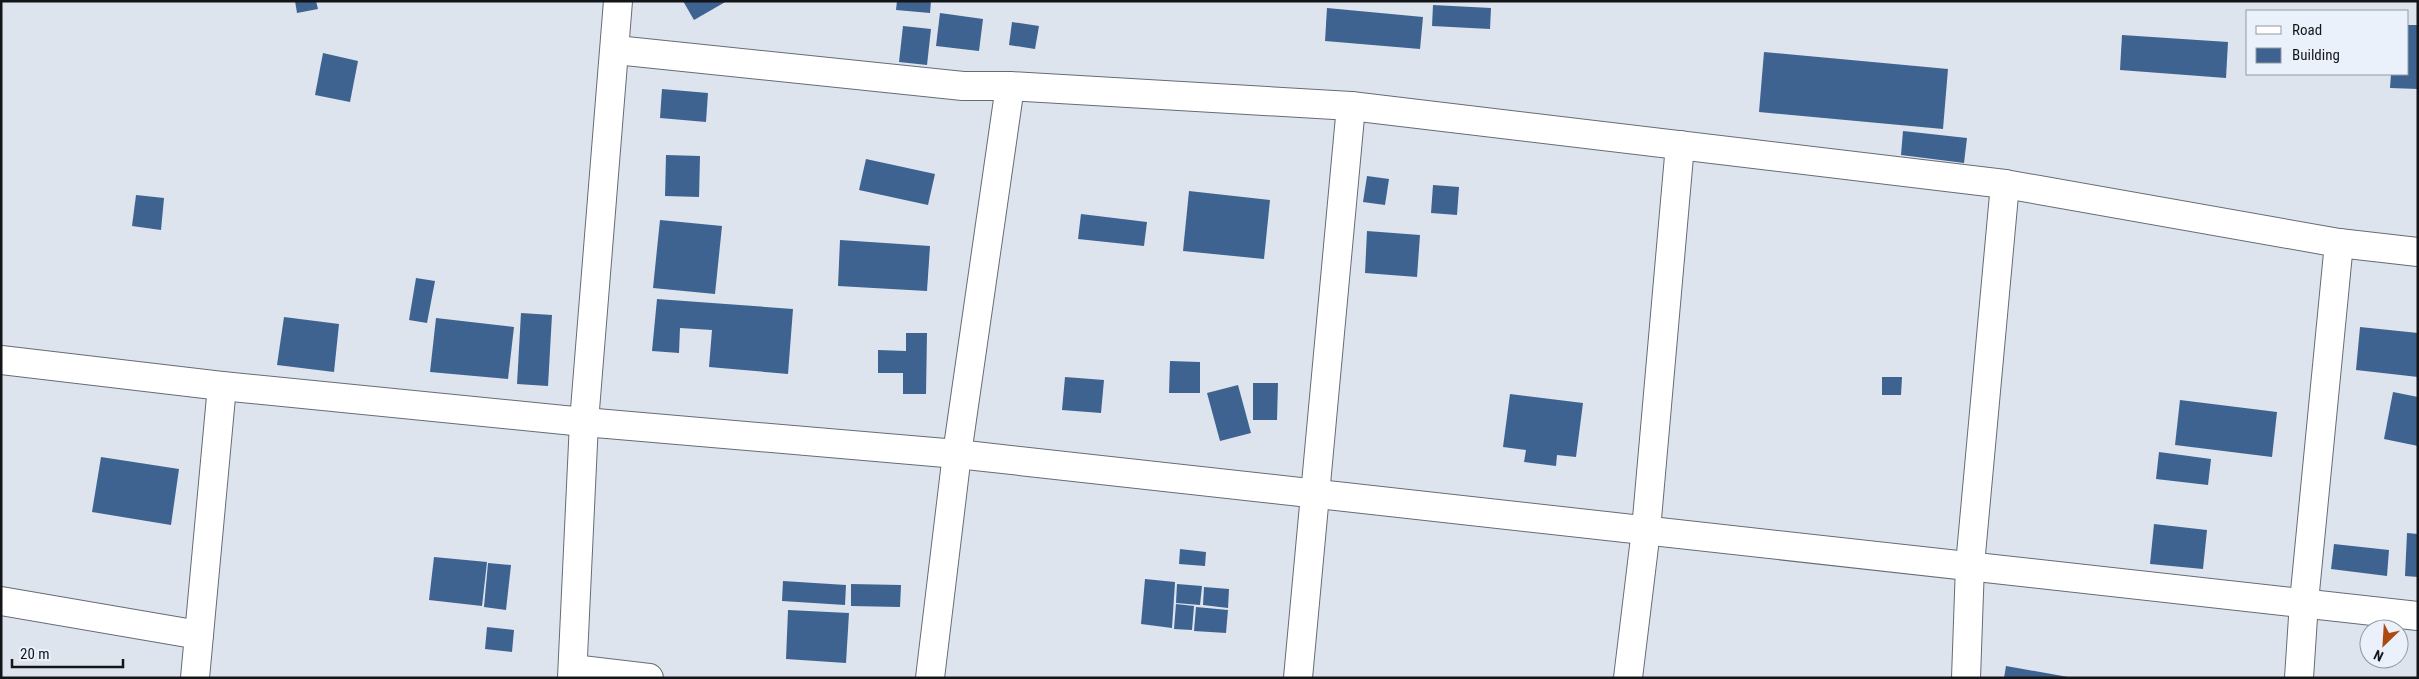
<svg xmlns="http://www.w3.org/2000/svg" width="2419" height="679" viewBox="0 0 2419 679" font-family="'Roboto Condensed',sans-serif">
<rect width="100%" height="100%" fill="#dde4ed"/>
<g fill="#3f6391">
<polygon points="295,1 316,1 318,9 297,13"/>
<polygon points="683,1 727,1 694,20"/>
<polygon points="897,1 931,1 930,13 896,10"/>
<polygon points="1433,5 1491,8 1490,29 1432,26"/>
<polygon points="1327,8 1423,17 1420,49 1325,41"/>
<polygon points="940,13 983,19 979,51 936,46"/>
<polygon points="1012,22 1039,26 1035,49 1009,45"/>
<polygon points="2408,25 2418,25 2418,89 2390,88 2391,74 2408,74"/>
<polygon points="903,26 931,29 927,65 899,62"/>
<polygon points="2122,35 2228,42 2226,78 2120,70"/>
<polygon points="1764,52 1948,69 1943,129 1759,112"/>
<polygon points="323,53 358,61 350,102 315,95"/>
<polygon points="662,89 708,93 706,122 660,118"/>
<polygon points="1903,131 1967,138 1964,163 1901,155"/>
<polygon points="666,155 700,156 699,197 665,196"/>
<polygon points="866,159 935,174 928,205 859,190"/>
<polygon points="1367,176 1389,179 1385,205 1363,202"/>
<polygon points="1433,185 1459,187 1457,215 1431,213"/>
<polygon points="1189,191 1270,200 1264,259 1183,251"/>
<polygon points="136,195 164,198 161,230 132,226"/>
<polygon points="1081,214 1147,222 1144,246 1078,239"/>
<polygon points="660,220 722,226 715,294 653,288"/>
<polygon points="1367,231 1420,235 1417,277 1365,273"/>
<polygon points="840,240 930,246 927,291 838,286"/>
<polygon points="416,278 435,281 427,323 409,320"/>
<polygon points="657,299 793,309 788,374 709,367 712,330 680,328 679,353 652,351"/>
<polygon points="521,313 552,315 548,386 517,384"/>
<polygon points="284,317 339,324 334,372 277,365"/>
<polygon points="436,318 514,327 508,379 430,372"/>
<polygon points="2360,327 2418,333 2418,377 2356,370"/>
<polygon points="906,333 927,333 926,394 903,394 903,373 878,373 878,350 906,351"/>
<polygon points="1170,361 1200,362 1200,393 1169,393"/>
<polygon points="1065,377 1104,380 1101,413 1062,410"/>
<polygon points="1882,377 1902,377 1901,395 1882,395"/>
<polygon points="1253,383 1278,383 1277,420 1253,420"/>
<polygon points="1238,385 1251,433 1220,441 1207,393"/>
<polygon points="2393,392 2418,397 2418,446 2384,439"/>
<polygon points="1510,394 1583,403 1576,457 1557,455 1556,466 1524,462 1526,450 1503,447"/>
<polygon points="2180,400 2277,412 2272,457 2175,445"/>
<polygon points="2159,452 2211,459 2208,485 2156,479"/>
<polygon points="101,457 179,469 171,525 92,512"/>
<polygon points="2154,524 2207,530 2203,569 2150,564"/>
<polygon points="2407,533 2418,534 2418,577 2405,576"/>
<polygon points="2334,544 2389,550 2387,576 2331,569"/>
<polygon points="1180,549 1206,552 1205,566 1179,564"/>
<polygon points="434,557 487,562 482,606 429,600"/>
<polygon points="488,563 511,565 506,610 484,607"/>
<polygon points="1145,579 1175,582 1172,628 1141,624"/>
<polygon points="783,581 846,585 845,605 782,601"/>
<polygon points="851,584 901,585 900,607 851,606"/>
<polygon points="1177,584 1202,586 1200,605 1176,603"/>
<polygon points="1204,587 1229,589 1228,608 1203,605"/>
<polygon points="1176,604 1194,606 1192,630 1174,629"/>
<polygon points="1196,607 1228,610 1226,633 1194,631"/>
<polygon points="788,610 849,613 846,663 786,659"/>
<polygon points="487,627 514,630 512,652 485,649"/>
<polygon points="2006,666 2068,677 2068,678 2004,678"/>
</g>
<g fill="none" stroke-linecap="round" stroke-linejoin="round">
<g stroke="#656c74" stroke-width="30">
<g id="street">
<polyline points="616,50 963,86 1010,86 1351,106 2005,184 2339,243 2418,252"/>
<polyline points="1,360 222,386 584,422 957,454 2418,616"/>
<polyline points="1,601 199,635"/>
<polyline points="573,669 649,678"/>
<polyline points="195,678 222,386"/>
<polyline points="572,678 584,422 618,1"/>
<polyline points="930,678 957,454 1010,86"/>
<polyline points="1298,678 1351,106"/>
<polyline points="1628,678 1646,530 1680,145"/>
<polyline points="1966,678 1970,565 2005,184"/>
<polyline points="2299,678 2304,602 2339,243"/>
</g>
</g>
<use href="#street" stroke="#fff" stroke-width="28"/>
</g>
<rect width="2419" height="679" fill="none" stroke="#131519" stroke-width="5"/>
<rect x="2246" y="10" width="162" height="65" fill="#eaf1fa" stroke="#9499a0"/>
<rect x="2256" y="26" width="25" height="8" fill="#ffffff" stroke="#9499a0"/>
<text x="2292" y="35" font-size="15" fill="#131519">Road</text>
<rect x="2256" y="48" width="25" height="15" fill="#3f6391" stroke="#9499a0"/>
<text x="2292" y="60" font-size="15" fill="#131519">Building</text>
<g transform="translate(2384 644) rotate(205)"><circle r="24" fill="#eaf1fa" stroke="#9499a0"/>
<path d="M0-4L9 19L0 12L-9 19Z" fill="#ad4a11"/>
<text y="-8" font-size="14" font-weight="bold" text-anchor="middle" fill="#131519">N</text>
</g>
<path d="M12 659v8h111v-8" fill="none" stroke="#131519" stroke-width="2.5"/>
<text x="20" y="659" font-size="15" fill="#131519" stroke="#eaf1fa" stroke-width="4" paint-order="stroke">20 m</text>
</svg>
